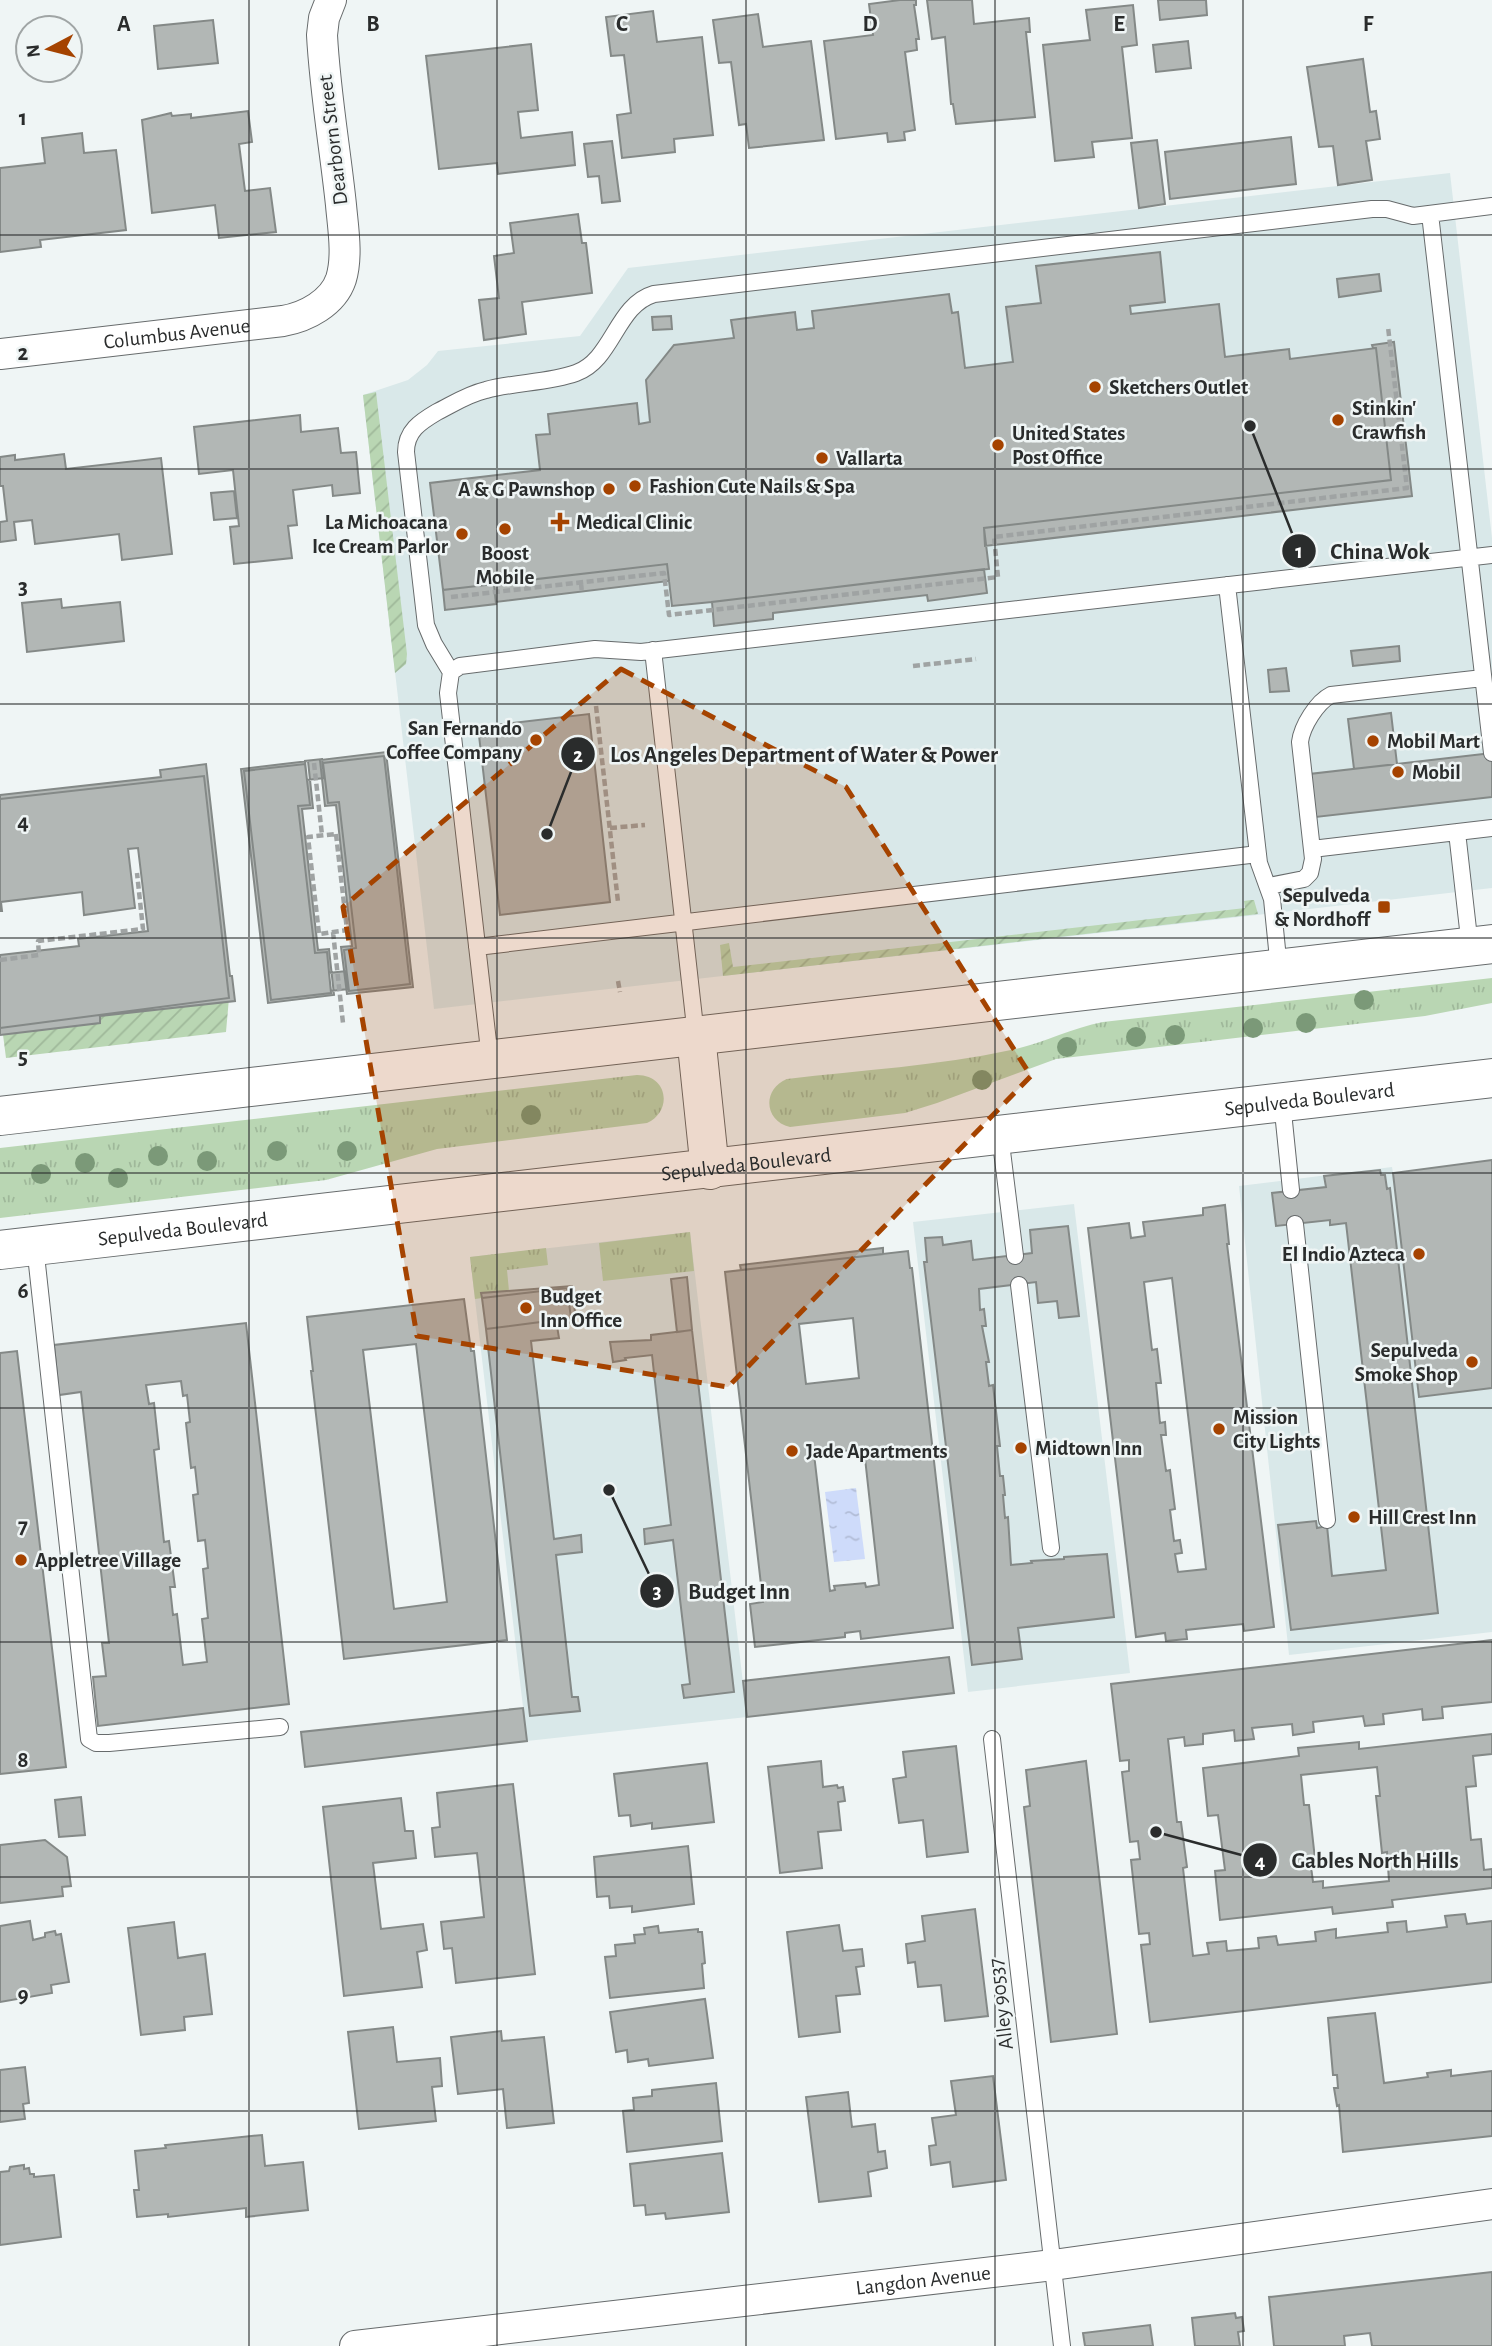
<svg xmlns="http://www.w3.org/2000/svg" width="1492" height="2346" font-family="'Alegreya Sans',sans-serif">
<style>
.built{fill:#d9e8e9}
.grass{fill:url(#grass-tufts)}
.garden{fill:url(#garden-furrows)}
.water{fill:url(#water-ripples)}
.building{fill:#b2b7b5;stroke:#848987;stroke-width:2;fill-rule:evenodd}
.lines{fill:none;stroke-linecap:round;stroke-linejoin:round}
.lane-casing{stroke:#676b6c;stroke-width:18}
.street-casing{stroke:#676b6c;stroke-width:32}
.primary-casing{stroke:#676b6c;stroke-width:40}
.path{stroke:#9fa3a3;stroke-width:4.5;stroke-dasharray:7 3.5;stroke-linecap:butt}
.lane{stroke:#fff;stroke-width:16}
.street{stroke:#fff;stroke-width:30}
.primary{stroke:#fff;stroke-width:38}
.tree{fill:#7b9978}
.marked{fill:#a54300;fill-opacity:0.2;stroke:#a54300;stroke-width:5;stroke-dasharray:14 9;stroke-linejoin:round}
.grid{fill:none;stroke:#2a2c2c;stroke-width:2;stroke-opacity:0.55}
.poi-dot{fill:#a54300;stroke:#eff5f5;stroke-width:2.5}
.labels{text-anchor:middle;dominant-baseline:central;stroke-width:5;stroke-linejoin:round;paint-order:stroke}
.street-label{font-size:21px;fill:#2a2c2c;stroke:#eff5f5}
.poi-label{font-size:21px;font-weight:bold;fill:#2a2c2c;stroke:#eff5f5;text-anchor:start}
.grid-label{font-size:23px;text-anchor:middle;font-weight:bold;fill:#2a2c2c;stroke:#eff5f5;stroke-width:5;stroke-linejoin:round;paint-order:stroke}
.leader{fill:none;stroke:#2a2c2c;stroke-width:2.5}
.callout-dot{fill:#2a2c2c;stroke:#eff5f5;stroke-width:2.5}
.mark-label{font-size:21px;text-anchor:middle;font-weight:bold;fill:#fff}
.callout-label{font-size:23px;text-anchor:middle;font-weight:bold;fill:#2a2c2c;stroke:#eff5f5;stroke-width:5;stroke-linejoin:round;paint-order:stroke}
</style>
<defs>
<pattern id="grass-tufts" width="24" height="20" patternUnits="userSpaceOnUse" patternTransform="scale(1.75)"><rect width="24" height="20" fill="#b9d6b3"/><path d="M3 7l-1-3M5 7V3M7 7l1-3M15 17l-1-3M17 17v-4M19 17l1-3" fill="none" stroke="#9fb89a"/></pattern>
<pattern id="garden-furrows" width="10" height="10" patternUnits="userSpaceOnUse" patternTransform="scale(1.75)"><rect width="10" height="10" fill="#b9d6b3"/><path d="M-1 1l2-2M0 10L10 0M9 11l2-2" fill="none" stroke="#9fb89a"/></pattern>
<pattern id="water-ripples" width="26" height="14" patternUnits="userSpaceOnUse" patternTransform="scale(1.75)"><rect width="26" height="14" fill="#cedbfa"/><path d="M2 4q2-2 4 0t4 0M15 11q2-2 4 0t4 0" fill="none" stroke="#b1bcd6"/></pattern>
</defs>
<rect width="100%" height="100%" fill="#eff5f5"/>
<path class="built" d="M1450 173 1492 538V888L434 1009 363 395 408 380 427 365 438 351 580 336 628 268Z
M1492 1160V1632L1289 1655 1239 1186 1392 1167 1393 1173Z
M1074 1204 1130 1673 968 1692 913 1222Z
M690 1232 747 1717 527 1741 470 1257Z"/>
<path class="grass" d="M1492 978V1003L1425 1016 1056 1059 937 1103 905 1113 790 1127C764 1121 762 1089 787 1079 861 1070 938 1066 1011 1050 1042 1044 1071 1028 1103 1022Z
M637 1075C668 1075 673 1111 647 1123L437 1149 326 1180 0 1218V1148Z
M690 1232 694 1271 603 1281 599 1243Z
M546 1248 548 1265 507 1270 509 1291 482 1293V1298L475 1299 470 1257Z"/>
<path class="garden" d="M376 392 407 654 406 664 395 673 363 395Z
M1251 900H1254L1258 914 723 976 720 945 729 943 733 967 1245 908 1244 901Z
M229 998 226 1032 6 1058 2 1027Z"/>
<path class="water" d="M856 1488 865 1559 834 1562 825 1492Z"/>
<path class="building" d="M900 0H916V5H914L919 39H916L917 50 905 52 915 130 904 132 905 140 888 142 887 133 836 139 824 41 873 35 869 4Z
M927 0H972L974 24 1029 18 1030 32H1026L1035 117 956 124 953 104H951L945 37 932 39Z
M1158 0H1206L1207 15 1160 20Z
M1133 5 1137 45 1122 47 1132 138 1092 142 1094 157 1055 161 1043 45 1090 40 1086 10Z
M653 11 657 42 702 37 713 135 674 139 675 152 622 158 617 115 631 113 624 55 611 56 606 17Z
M758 14 763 47 811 41 824 140 749 148 746 124 739 125 731 62 719 63 713 20Z
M213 20 218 63 158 69 154 26Z
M1188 41 1191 68 1156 72 1153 45Z
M531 44 538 110 518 112 521 138 572 132 575 165 498 174 497 163 439 169 426 56Z
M1363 59 1370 112 1376 111 1380 139 1366 141 1372 180 1338 185 1333 146 1319 147 1307 67Z
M248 111 252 142 239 144 245 191 270 188 276 232 219 238 215 205 152 213 142 120 171 113 172 116 191 114V118Z
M82 133 84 153 116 150 126 230 40 240 41 247 0 252V168L45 163 42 138Z
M1291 137 1296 184 1170 199 1165 152Z
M1157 140 1165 204 1139 208 1131 143Z
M612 141 620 201 602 203 599 176 588 177 584 144Z
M578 214 582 243H586L592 293 522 302 526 334 484 340 479 300 499 298 494 256 514 253 510 223Z
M1160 252 1165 302 1130 306 1131 314 1219 304 1225 357 1289 349 1290 359 1376 348 1391 480 984 528 989 569 712 602 672 606 667 564 443 590 430 483 540 470 536 435 550 434 548 414 637 403 639 424 650 422 646 380 674 345 734 338 731 320 795 312 797 330 814 328 812 311 949 294 952 313 958 312 965 368 1013 362 1006 307 1041 303 1036 266Z
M1379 274 1381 291 1339 297 1337 279Z
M671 316 672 329 653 330 652 317Z
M1394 342 1412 496 985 546 984 528 1391 480 1376 348H1373L1372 345Z
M300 415 301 432 338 428 341 453 356 452 360 493 333 496 332 485 293 490 297 525 288 526 292 558 234 564 230 527 239 526 233 470 199 474 194 427Z
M64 454 66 469 161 458 172 554 122 560 119 534 35 544 32 520 14 522 16 540 0 542V522L7 521 3 486H0V457L15 455V460Z
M234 491 237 518 214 520 211 493Z
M667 564 669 581 496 602 494 584Z
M984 569 987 593 928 601 927 595 773 613V619L714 626 712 602Z
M494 584 496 604 445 610 443 590Z
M61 599 62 608 120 602 124 641 27 652 22 603Z
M1399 646 1400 661 1353 666 1351 651Z
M1286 668 1289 691 1270 692 1268 670Z
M1391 713 1397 764 1354 769 1348 719Z
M589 714 610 902 500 915 478 727Z
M386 752 413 987 347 994 341 947 352 946 336 805 325 806 320 760ZM384 756 410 984 349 991 344 950 356 948 339 802 328 803 323 763Z
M1492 753V797L1307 818 1301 775Z
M384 756 410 984 349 991 344 950 356 948 339 802 328 803 323 763Z
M322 759 324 778 307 780 305 761Z
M308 761 313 808 302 809 318 950 329 949 334 995 268 1003 241 769ZM305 764 310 805 298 806 315 953 327 952 331 993 271 1000 244 771Z
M206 764 230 976H232L235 1001 100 1016V1023L0 1035V1028L229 998 204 776 0 799V795L161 777 160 770Z
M305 764 310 805 298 806 315 953 327 952 331 993 271 1000 244 771Z
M204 776 229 998 0 1028V955L79 946 78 939 148 931 138 848 128 849 135 908 84 915 82 892 1 902 2 911H0V799Z
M346 971 348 989 331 991 329 973Z
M1492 1160V1388L1419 1397 1393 1173Z
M1380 1170 1381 1175H1385L1387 1189 1390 1188 1438 1613 1291 1630 1278 1525 1316 1521 1317 1528 1327 1526 1332 1576 1386 1570 1346 1223 1330 1225V1220L1276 1226 1272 1193 1326 1187 1324 1176Z
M1225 1205 1229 1244H1227L1274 1627 1244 1631 1243 1624 1186 1630 1187 1639 1166 1641 1165 1633 1136 1637 1088 1228 1129 1223 1131 1238 1145 1236 1143 1222 1203 1215V1208ZM1172 1278 1206 1569 1178 1572 1175 1554 1182 1553 1180 1540 1174 1541 1170 1510 1175 1509 1170 1470 1166 1471 1161 1435H1166L1165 1422 1160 1423 1156 1383H1161L1157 1349 1152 1350 1144 1282Z
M1068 1226 1079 1316 1059 1318 1057 1301 1038 1303 1036 1282 979 1289 980 1310 984 1309 986 1326H982L989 1362H986L989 1386 993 1385 1000 1446H997L1000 1476H1003L1005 1495H1003L1005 1518 1008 1517 1011 1565 1032 1563 1031 1561 1064 1559V1557L1107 1554 1114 1617 1018 1628 1022 1659 972 1665 924 1262H927L925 1238 942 1237 943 1245 971 1241 973 1260 1032 1253 1030 1230Z
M883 1248V1254L741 1270 740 1265Z
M908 1251 910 1268H912L953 1628 861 1639 860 1631 845 1633V1637L755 1647 750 1604 763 1602 725 1272ZM853 1318 859 1378 806 1384 799 1324ZM864 1449 879 1585 866 1587 865 1583 834 1586 835 1590 830 1591 814 1454Z
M687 1277 692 1330 677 1332 671 1279Z
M572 1286 576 1322 557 1324 556 1320 571 1318 567 1288 482 1298 481 1293Z
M567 1288 571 1318 486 1329 482 1298Z
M464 1299 471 1351H474L507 1640 344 1659 311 1371H313L307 1317ZM416 1344 447 1602 394 1609 363 1350Z
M556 1320 559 1338 531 1341 554 1539 581 1535 582 1552 556 1555 572 1697H578L580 1711 530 1716 486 1329Z
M246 1323 289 1704 98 1726 93 1677 106 1676 102 1643H109L81 1392 59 1395 54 1345ZM181 1381 183 1396 187 1395 190 1422 186 1423 191 1468 195 1467 198 1494 193 1495 198 1541 205 1540 208 1568 203 1569 208 1618 202 1619 207 1662 183 1665 177 1614 173 1615 170 1587H175L169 1541 164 1542 154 1450 159 1449 154 1403 149 1404 146 1385Z
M692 1330 734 1692 684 1698 682 1685 690 1684 673 1540 645 1544 644 1529 671 1525 652 1355 625 1358 626 1360 613 1362 610 1342 651 1340V1335Z
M17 1351 66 1767 0 1774V1353Z
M1492 1640V1702L1442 1707 1443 1718 1423 1720 1422 1709 1383 1714 1384 1724 1365 1726 1363 1716 1313 1722 1314 1732 1293 1735 1292 1724 1252 1728 1254 1739 1235 1741 1234 1730 1203 1734V1744L1185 1746 1184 1737 1168 1739 1177 1822H1181L1187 1867 1183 1868 1193 1956 1209 1954 1207 1943 1226 1941 1227 1951 1259 1948 1258 1938 1276 1936 1278 1945 1316 1941 1315 1932 1336 1929V1938L1388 1932 1387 1923 1406 1921 1407 1932 1447 1927 1445 1916 1465 1914 1467 1924 1492 1921V1982L1150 2022 1141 1945 1150 1944 1149 1933 1139 1934 1131 1860 1140 1859 1138 1841 1130 1842 1122 1772 1129 1771V1760L1120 1761 1111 1684Z
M949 1657 954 1693 747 1717 743 1681Z
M523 1708 527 1741 305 1767 301 1732Z
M1492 1734V1754L1473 1756 1476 1786 1466 1787 1471 1840 1481 1839 1484 1870 1492 1869V1888L1392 1900 1393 1907 1333 1914 1332 1907 1220 1920 1215 1871 1225 1870 1218 1815 1208 1816 1203 1768 1299 1756 1298 1748 1359 1742V1749ZM1377 1767 1380 1796H1376L1382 1853 1387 1852 1389 1881 1323 1888V1881L1313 1882 1310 1859H1315L1309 1805H1304L1301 1775Z
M956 1746 968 1852 927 1857 923 1820 899 1823 893 1779 906 1777 903 1752Z
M821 1761 823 1787 837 1785 838 1788 843 1787 845 1801 838 1802 841 1830 818 1832 822 1868 780 1873 768 1767Z
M1086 1761 1117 2034 1051 2042 1024 1807 1030 1806 1026 1770Z
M707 1763 714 1822 652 1829V1823L631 1826 630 1815 619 1816 614 1774Z
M513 1784 535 1974 456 1983 452 1948 444 1949 441 1922 484 1917 477 1853 435 1857 432 1828 440 1827 437 1793Z
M81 1797 85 1835 59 1837 55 1800Z
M401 1798 405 1831H413L416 1858 373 1863 381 1929 423 1924 427 1950 417 1952 422 1987 344 1996 323 1807Z
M45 1840 67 1857 71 1886 62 1887 63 1896 0 1903V1845Z
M688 1846 694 1904 632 1912V1906L610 1908 609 1896 597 1897 594 1857Z
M975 1909 988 2016 945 2021 941 1985 918 1987 915 1962 908 1963 906 1944 925 1941 922 1916Z
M30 1921 33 1940 45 1937V1933L55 1931 56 1935 61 1934 69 1982 51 1985 52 1993 0 2002V1926Z
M174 1922 178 1958 205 1954 212 2014 184 2017 185 2030 141 2035 128 1928Z
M839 1925 843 1951 862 1949 864 1966 856 1967 860 1994 836 1996 840 2032 799 2037 787 1932Z
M658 1926 659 1933 698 1929V1932H702L705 1963 702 1964 704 1988 610 1998 605 1957 616 1956 615 1945 635 1943 634 1935 645 1934 644 1928Z
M705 1999 713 2058 649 2066 648 2059 628 2062 627 2050 616 2052 610 2012Z
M1375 2013 1384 2083 1428 2077 1427 2073 1451 2070V2076L1492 2071V2136L1343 2152 1339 2105 1337 2106 1334 2088H1338L1337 2075H1333L1328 2018Z
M393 2027 397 2062 440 2058 442 2086 432 2087 436 2121 359 2129 348 2032Z
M501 2031 502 2041 544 2037 554 2123 507 2128 503 2089 458 2094 451 2037Z
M25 2067 29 2103 23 2104 25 2119 0 2122V2070Z
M993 2076 1006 2180 953 2187 950 2162 931 2165 929 2146 936 2145 932 2118 956 2115 951 2081Z
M716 2083 722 2141 627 2152 623 2111 634 2110 633 2098 652 2096V2090Z
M848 2092 852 2127 875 2124 878 2152 885 2151 887 2168 868 2172 871 2196 819 2202 806 2097Z
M262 2135 265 2166 303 2162 308 2210 246 2217V2208L168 2217V2214L137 2217 134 2190H139L135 2151 166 2148 165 2145Z
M722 2153 729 2212 666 2219 665 2213 646 2215 645 2205 634 2206 630 2164Z
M24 2165V2169L29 2168 30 2174H34V2177L54 2175 61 2237 0 2245V2172L9 2171 10 2167Z
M1492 2272V2346H1372L1370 2333 1344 2336 1345 2346H1274L1269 2297Z
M1235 2313 1236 2318 1242 2317 1244 2331 1238 2332 1240 2346H1195L1192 2318Z
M1150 2325 1153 2346H1085L1083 2333Z"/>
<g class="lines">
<defs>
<path id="lane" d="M1430 214 1492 753
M1227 585 1259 863 1272 899 1279 969
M653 650 696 1036
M451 672 434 644 426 625 406 452C406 431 420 422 437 412 453 404 468 394 486 390 515 382 548 383 576 373 613 360 616 305 654 294L1372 209H1387L1413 216 1492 206
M1457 832 1470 947
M1312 849 1492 828
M1269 886 1304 879 1310 873 1313 859 1300 742C1302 726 1317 702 1331 695L1483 678
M477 947 1258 854
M490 1059 448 693 451 672 460 666 595 649 641 652 1492 555
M1282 1102 1291 1190
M1000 1135 1015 1256
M1295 1224 1327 1520
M35 1246 89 1739 96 1743H109L280 1727
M1019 1285 1051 1548
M992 1739 1062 2346"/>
<g id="street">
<path id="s1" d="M0 354 283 321C306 317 333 303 341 279 348 256 343 228 341 205 335 148 325 92 322 35L324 18 331 0"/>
<path id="s2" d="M355 2346 1053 2265 1492 2204"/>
</g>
<g id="primary">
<path d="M696 1036 710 1170"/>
<path d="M0 1116 1492 944"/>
<path id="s3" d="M0 1250 1492 1078"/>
</g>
</defs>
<use href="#lane" class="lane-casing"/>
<use href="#street" class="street-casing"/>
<use href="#primary" class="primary-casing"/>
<path class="path" d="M581 583 582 593
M451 597 664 573 669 615 998 577 994 537 1407 488 1388 327
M913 666 976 659
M596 706 618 902
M314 763 322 835
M610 828 645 825
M336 834 347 930 319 934 308 837Z
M333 932 343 1023
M0 960 39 955 38 941 143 929 137 873
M618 981 620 992"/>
<use href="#lane" class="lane"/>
<use href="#street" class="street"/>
<use href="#primary" class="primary"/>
</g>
<g class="tree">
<circle cx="1364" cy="1000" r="10"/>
<circle cx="1306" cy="1023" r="10"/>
<circle cx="1253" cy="1028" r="10"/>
<circle cx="1175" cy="1035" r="10"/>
<circle cx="1136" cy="1037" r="10"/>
<circle cx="1067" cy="1047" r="10"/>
<circle cx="982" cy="1080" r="10"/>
<circle cx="531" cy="1115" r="10"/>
<circle cx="277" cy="1151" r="10"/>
<circle cx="347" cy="1151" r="10"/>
<circle cx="158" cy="1156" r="10"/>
<circle cx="207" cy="1161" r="10"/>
<circle cx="85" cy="1163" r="10"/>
<circle cx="41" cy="1174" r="10"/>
<circle cx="118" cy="1178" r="10"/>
</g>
<path class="marked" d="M621 669 846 787 1031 1076 728 1387 417 1336 343 907Z"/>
<path class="grid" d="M249 0V2346M497 0V2346M746 0V2346M995 0V2346M1243 0V2346M0 235H1492M0 469H1492M0 704H1492M0 938H1492M0 1173H1492M0 1408H1492M0 1642H1492M0 1877H1492M0 2111H1492"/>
<g class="poi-dot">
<circle cx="1095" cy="387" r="7"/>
<circle cx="1338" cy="420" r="7"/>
<circle cx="998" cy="445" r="7"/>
<circle cx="822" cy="458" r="7"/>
<circle cx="635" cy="486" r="7"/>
<circle cx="609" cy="489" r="7"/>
<path d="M556.5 511.5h7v7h7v7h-7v7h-7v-7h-7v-7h7z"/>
<circle cx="505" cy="529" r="7"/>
<circle cx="462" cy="534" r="7"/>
<circle cx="536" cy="740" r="7"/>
<circle cx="1373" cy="741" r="7"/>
<circle cx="1398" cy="772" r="7"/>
<rect x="1377" y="900" width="14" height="14" rx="3.5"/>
<circle cx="1419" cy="1254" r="7"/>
<circle cx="526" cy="1308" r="7"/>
<circle cx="1472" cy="1362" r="7"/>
<circle cx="1219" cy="1429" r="7"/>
<circle cx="1021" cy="1448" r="7"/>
<circle cx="792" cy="1451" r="7"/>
<circle cx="1354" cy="1517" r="7"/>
<circle cx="21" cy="1560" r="7"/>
</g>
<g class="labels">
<g class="street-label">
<text transform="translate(333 140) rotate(-97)">Dearborn Street</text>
<text stroke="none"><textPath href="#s1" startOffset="178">Columbus Avenue</textPath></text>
<text stroke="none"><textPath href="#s3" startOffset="1318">Sepulveda Boulevard</textPath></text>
<text stroke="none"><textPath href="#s3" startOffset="751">Sepulveda Boulevard</textPath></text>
<text stroke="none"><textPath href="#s3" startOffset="184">Sepulveda Boulevard</textPath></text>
<text transform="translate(1001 2004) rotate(-97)">Alley 90537</text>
<text stroke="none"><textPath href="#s2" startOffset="572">Langdon Avenue</textPath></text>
</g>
<g class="poi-label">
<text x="1109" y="387">Sketchers Outlet</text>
<text x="1352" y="408">Stinkin'<tspan x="1352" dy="24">Crawfish</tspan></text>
<text x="1012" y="433">United States<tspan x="1012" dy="24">Post Office</tspan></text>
<text x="836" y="458">Vallarta</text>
<text x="649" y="486">Fashion Cute Nails &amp; Spa</text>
<text x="595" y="489" text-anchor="end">A &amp; G Pawnshop</text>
<text x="448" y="522" text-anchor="end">La Michoacana<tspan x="448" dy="24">Ice Cream Parlor</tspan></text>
<text x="576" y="522">Medical Clinic</text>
<text x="505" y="553" text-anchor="middle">Boost<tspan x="505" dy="24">Mobile</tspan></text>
<text x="522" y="728" text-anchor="end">San Fernando<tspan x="522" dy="24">Coffee Company</tspan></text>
<text x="1387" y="741">Mobil Mart</text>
<text x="1412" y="772">Mobil</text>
<text x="1370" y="895" text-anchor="end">Sepulveda<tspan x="1370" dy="24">&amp; Nordhoff</tspan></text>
<text x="1405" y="1254" text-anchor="end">El Indio Azteca</text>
<text x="540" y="1296">Budget<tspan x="540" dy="24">Inn Office</tspan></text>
<text x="1458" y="1350" text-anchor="end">Sepulveda<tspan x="1458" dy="24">Smoke Shop</tspan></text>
<text x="1233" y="1417">Mission<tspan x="1233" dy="24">City Lights</tspan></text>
<text x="1035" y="1448">Midtown Inn</text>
<text x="806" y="1451">Jade Apartments</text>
<text x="1368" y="1517">Hill Crest Inn</text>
<text x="35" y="1560">Appletree Village</text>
</g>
</g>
<g class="grid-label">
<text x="124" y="31">A</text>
<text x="373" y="31">B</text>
<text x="622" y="31">C</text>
<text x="870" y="31">D</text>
<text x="1119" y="31">E</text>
<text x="1368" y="31">F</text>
<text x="23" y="125">1</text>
<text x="23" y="360">2</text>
<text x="23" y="594">3</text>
<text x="23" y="829">4</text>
<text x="23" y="1064">5</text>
<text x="23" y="1298">6</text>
<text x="23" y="1533">7</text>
<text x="23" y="1767">8</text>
<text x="23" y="2002">9</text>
</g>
<path class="leader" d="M1250 426L1299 551M547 834L578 754M609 1490L657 1591M1156 1832L1260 1860"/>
<g class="callout-dot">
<circle cx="1250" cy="426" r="7"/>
<circle cx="547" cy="834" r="7"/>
<circle cx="609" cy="1490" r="7"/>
<circle cx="1156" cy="1832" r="7"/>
<circle cx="1299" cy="551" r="18"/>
<circle cx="578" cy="754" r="18"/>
<circle cx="657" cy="1591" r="18"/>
<circle cx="1260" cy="1860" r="18"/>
</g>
<g class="mark-label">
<text x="1299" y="558">1</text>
<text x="578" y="762">2</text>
<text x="657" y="1598">3</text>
<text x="1260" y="1868">4</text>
</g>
<g class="callout-label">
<text x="1380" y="559">China Wok</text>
<text x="804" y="762">Los Angeles Department of Water &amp; Power</text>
<text x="739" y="1599">Budget Inn</text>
<text x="1375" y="1868">Gables North Hills</text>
</g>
<g transform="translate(49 49) rotate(263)"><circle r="33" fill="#eff5f5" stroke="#a0a5a5" stroke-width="2"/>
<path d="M0-5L12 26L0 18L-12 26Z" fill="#a54300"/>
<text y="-10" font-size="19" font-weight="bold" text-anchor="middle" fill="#2a2c2c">N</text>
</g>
</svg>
